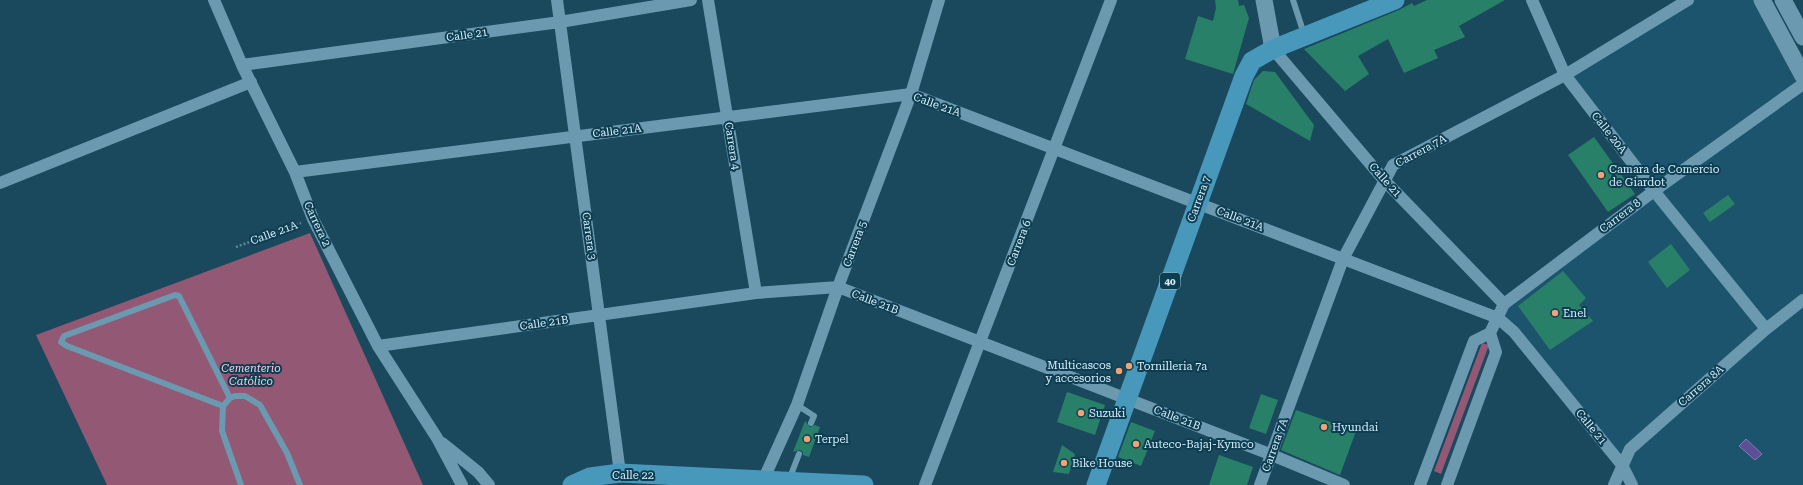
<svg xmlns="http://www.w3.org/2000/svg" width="1803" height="485" font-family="'Roboto Serif',serif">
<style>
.built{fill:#1c546d}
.green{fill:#935873}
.water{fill:#5d4e95;stroke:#817eb4}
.building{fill:#298068}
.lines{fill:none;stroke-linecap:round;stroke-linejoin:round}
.path{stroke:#608698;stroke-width:2.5;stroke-dasharray:2 2;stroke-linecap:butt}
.lane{stroke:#6b99b0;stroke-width:6}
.street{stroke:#6b99b0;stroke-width:12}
.secondary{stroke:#6b99b0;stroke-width:17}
.primary{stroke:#4898bc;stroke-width:19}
.poi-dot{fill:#efa376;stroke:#0d3d51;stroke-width:1.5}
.labels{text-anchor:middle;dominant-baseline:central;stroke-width:4;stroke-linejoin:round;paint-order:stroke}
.shield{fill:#0d3d51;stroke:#9ab9c8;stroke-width:1}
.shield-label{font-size:10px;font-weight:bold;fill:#d6eefb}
.street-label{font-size:11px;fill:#d6eefb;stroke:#0d3d51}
.poi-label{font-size:11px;fill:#d6eefb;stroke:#0d3d51;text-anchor:start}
.park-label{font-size:11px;font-style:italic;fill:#f9cbde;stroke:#0d3d51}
</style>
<rect width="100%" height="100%" fill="#1a485d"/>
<path class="built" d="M1688 0H1762L1803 76V485H1632L1498 318 1504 304 1654 191 1565 75Z"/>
<path class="green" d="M310 233 423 485H107L36 335Z
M1482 343 1489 345 1441 474 1434 471Z"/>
<path class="water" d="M1746 439 1762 454 1755 460 1739 446Z"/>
<path class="building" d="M1215 0H1238L1239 6 1244 5 1249 18 1233 74 1185 59 1198 16 1213 21 1216 8Z
M1427 0H1505L1459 26 1465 37 1434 50 1438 58 1404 73 1388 39 1358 56 1369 74 1345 91 1304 49 1399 10 1412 3 1414 6Z
M1263 71 1275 72 1314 125 1310 141 1246 104 1254 80Z
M1594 137 1635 194 1608 212 1568 155Z
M1728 195 1735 204 1710 222 1703 213Z
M1671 244 1690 270 1667 288 1648 262Z
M1563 271 1586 298 1579 305 1593 321 1550 350 1518 306Z
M1067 392 1105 405 1095 435 1057 422Z
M1261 394 1278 400 1266 434 1249 428Z
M1296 410 1356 431 1340 475 1281 450Z
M805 421 810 427 815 425 820 427 809 457 803 455V452L800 450 793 452Z
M1131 422 1155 431 1141 466 1118 457Z
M1062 445 1075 454 1069 474 1053 472Z
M1219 455 1253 467 1247 485H1209Z"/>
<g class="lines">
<path class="path" d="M236 247 301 223"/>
<path class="lane" d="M1293 0 1304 34
M797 405 814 416 811 423
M223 406 67 346 61 342 64 336 175 295 179 296 230 398
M789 480 799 454
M241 485 222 431 223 406 230 398 235 396H245L260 405 287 453 300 485"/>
<path class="street" d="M214 0 242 65 295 172 313 219 378 346 437 438 462 485
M557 0 620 473
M708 0 756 293
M1532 0 1565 75 1654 191 1766 329
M1273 49 1384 180 1504 304
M242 65 560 22 691 0
M295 172 911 94 1498 318 1514 332 1622 465 1632 485
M0 183 251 82
M1490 333 1504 304 1654 191 1803 84
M378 346 756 293 838 287 1272 455 1344 485
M442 443 478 472 489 485
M761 485 797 405 838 287 911 94 939 0
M925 485 1111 0
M1260 485 1343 259 1393 165 1565 75 1688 0
M1420 485 1474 341 1490 333 1496 352 1447 485
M1614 485 1630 449 1766 329 1803 300"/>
<path class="secondary" d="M1264 0 1273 49
M1762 0 1803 76
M1783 0 1803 37"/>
<path class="primary" d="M572 485 590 477 620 473 864 485
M1096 485 1244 76 1252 61 1273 49 1395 0"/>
</g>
<g class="poi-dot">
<circle cx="1601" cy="175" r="4"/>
<circle cx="1555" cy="313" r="4"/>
<circle cx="1129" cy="366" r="4"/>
<circle cx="1119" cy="371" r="4"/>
<circle cx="1081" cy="413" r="4"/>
<circle cx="1324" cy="427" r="4"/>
<circle cx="807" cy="439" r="4"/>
<circle cx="1136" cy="444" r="4"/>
<circle cx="1064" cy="463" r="4"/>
</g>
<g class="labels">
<rect class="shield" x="1160" y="273" width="20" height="16" rx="3"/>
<g class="shield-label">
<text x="1170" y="281">40</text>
</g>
<g class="street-label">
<text transform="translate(467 35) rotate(-8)">Calle 21</text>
<text transform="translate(937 105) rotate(20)">Calle 21A</text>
<text transform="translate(617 131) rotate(-7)">Calle 21A</text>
<text transform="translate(1609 133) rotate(52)">Calle 20A</text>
<text transform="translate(732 146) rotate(81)">Carrera 4</text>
<text transform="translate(1421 151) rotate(-28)">Carrera 7A</text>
<text transform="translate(1385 180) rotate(48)">Calle 21</text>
<text transform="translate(1199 199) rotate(-70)">Carrera 7</text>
<text transform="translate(1620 216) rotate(-37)">Carrera 8</text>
<text transform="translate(1240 219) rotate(21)">Calle 21A</text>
<text transform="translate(317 224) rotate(65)">Carrera 2</text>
<text transform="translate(274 233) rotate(-20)">Calle 21A</text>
<text transform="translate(589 236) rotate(82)">Carrera 3</text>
<text transform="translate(1019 243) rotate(-69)">Carrera 6</text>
<text transform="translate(855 244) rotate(-69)">Carrera 5</text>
<text transform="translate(875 302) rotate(21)">Calle 21B</text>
<text transform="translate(544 323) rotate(-8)">Calle 21B</text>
<text transform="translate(1701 386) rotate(-41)">Carrera 8A</text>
<text transform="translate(1177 418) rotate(21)">Calle 21B</text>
<text transform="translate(1591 427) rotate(51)">Calle 21</text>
<text transform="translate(1275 445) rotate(-70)">Carrera 7A</text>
<text x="633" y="475">Calle 22</text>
</g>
<g class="poi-label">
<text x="1609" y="169">Camara de Comercio<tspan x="1609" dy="13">de Giardot</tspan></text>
<text x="1563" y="313">Enel</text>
<text x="1111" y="365" text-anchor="end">Multicascos<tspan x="1111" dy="13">y accesorios</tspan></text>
<text x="1137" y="366">Tornilleria 7a</text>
<text x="1089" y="413">Suzuki</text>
<text x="1332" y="427">Hyundai</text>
<text x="815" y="439">Terpel</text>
<text x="1144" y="444">Auteco-Bajaj-Kymco</text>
<text x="1072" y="463">Bike House</text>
</g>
<g class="park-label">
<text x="251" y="368">Cementerio<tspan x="251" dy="13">Católico</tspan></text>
</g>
</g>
</svg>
